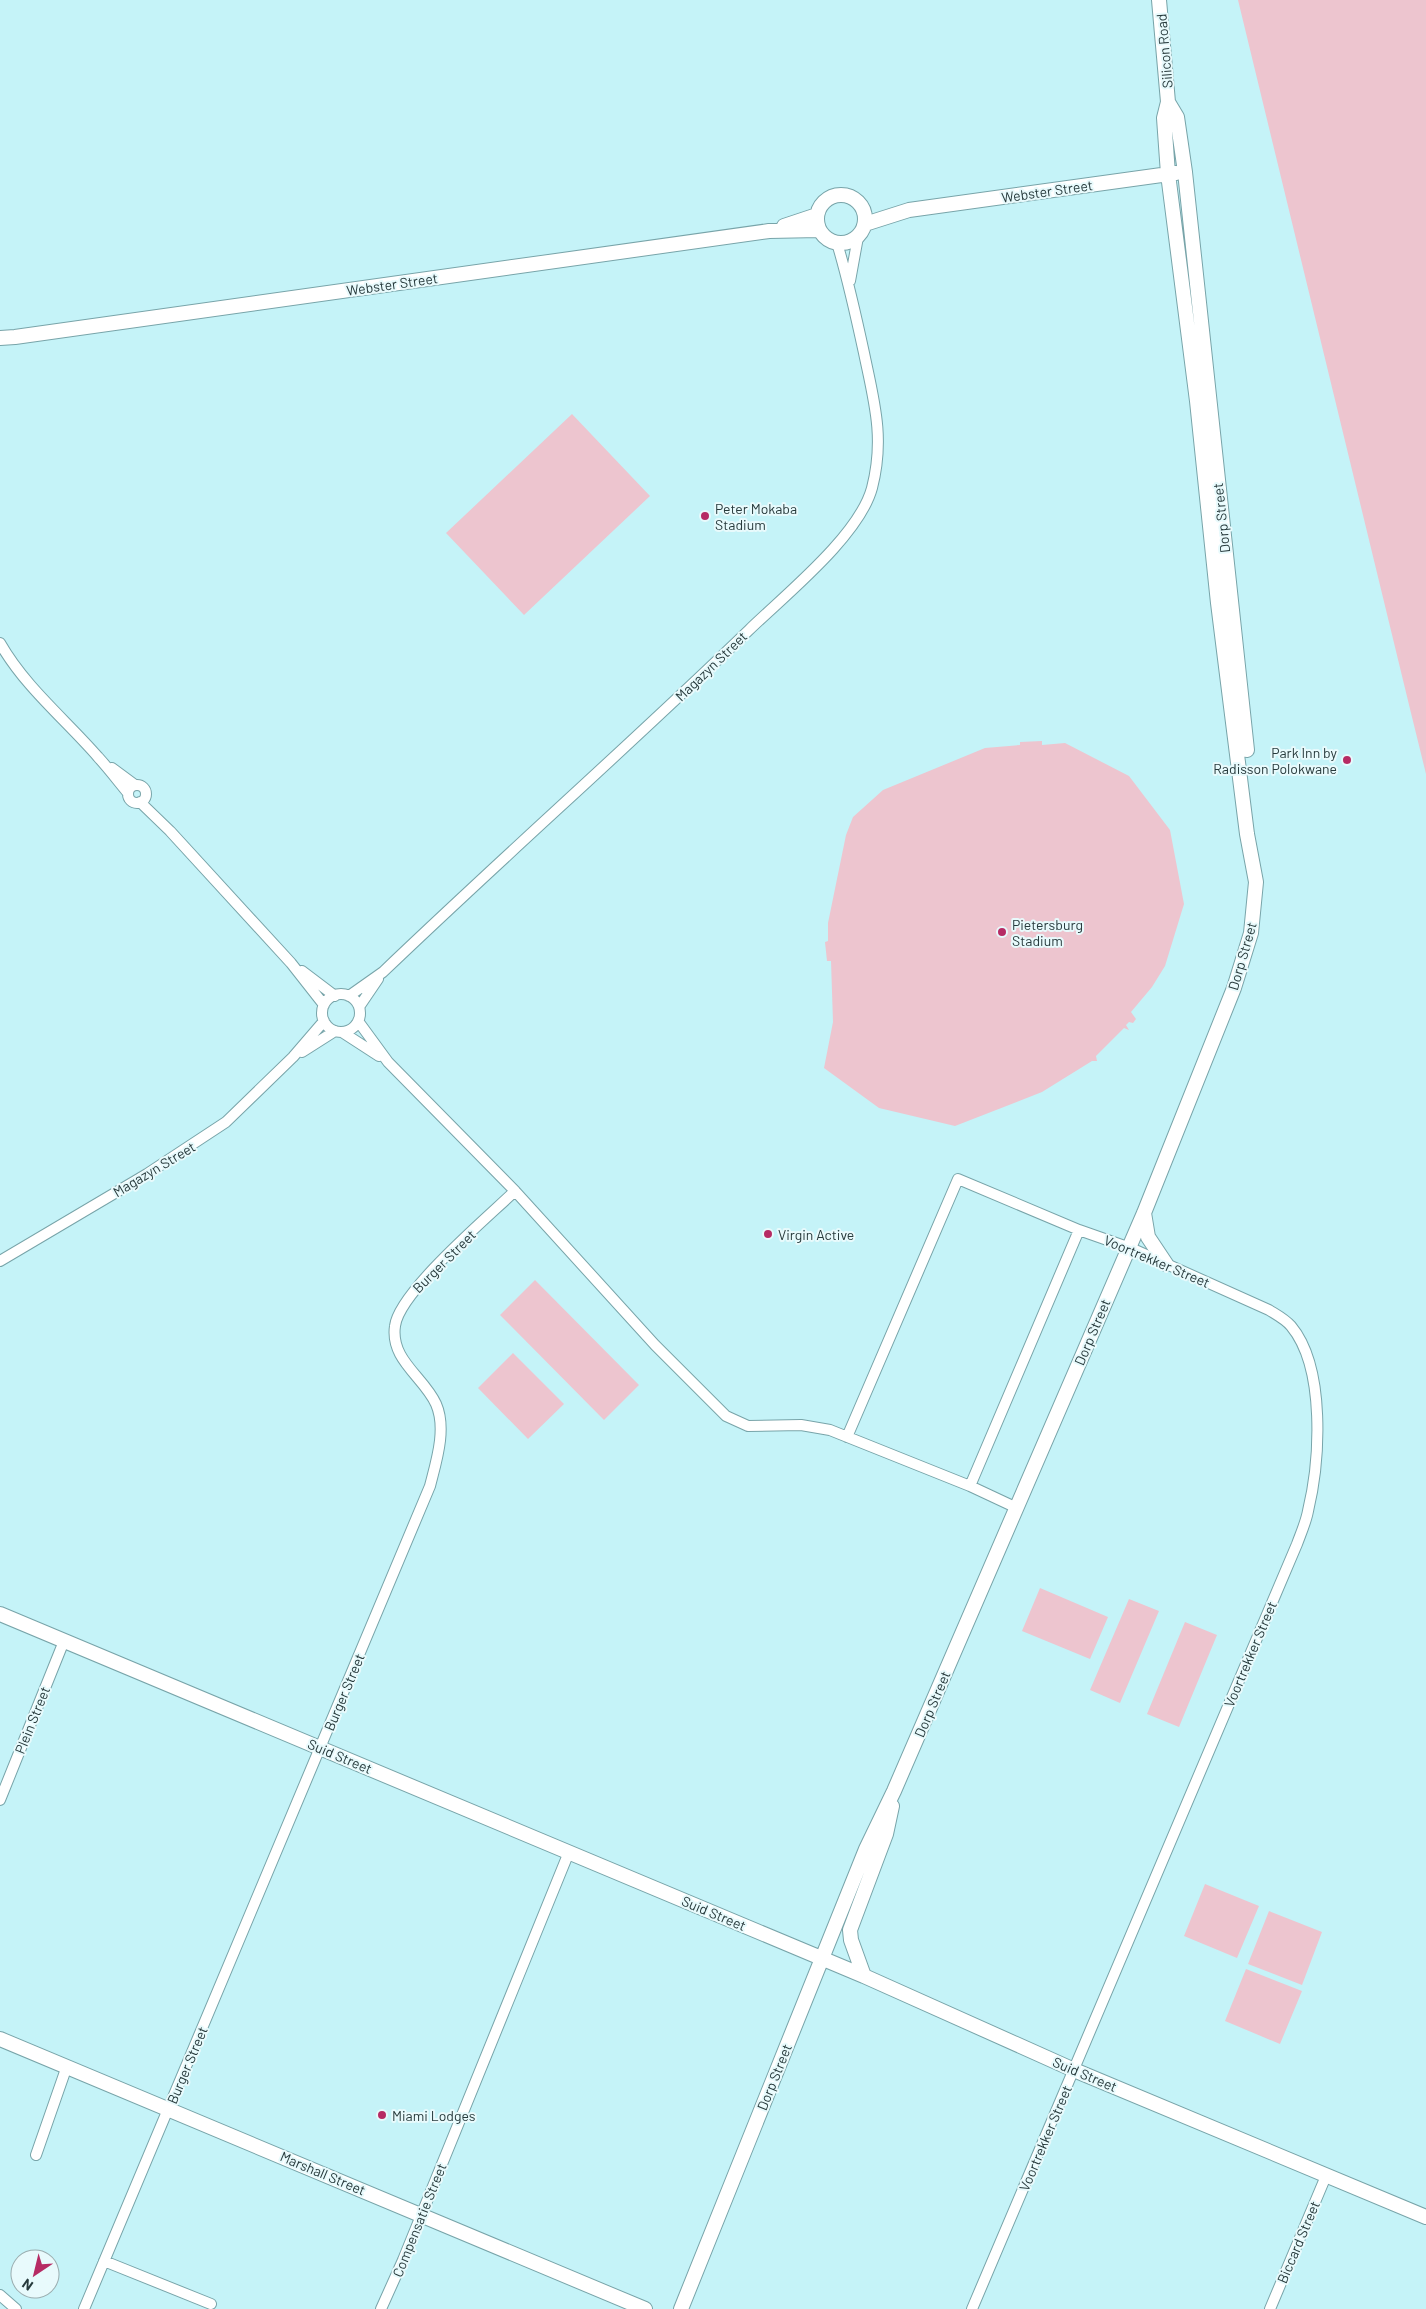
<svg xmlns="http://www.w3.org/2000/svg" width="1426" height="2309" font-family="Barlow,sans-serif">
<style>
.green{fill:#edc5cf}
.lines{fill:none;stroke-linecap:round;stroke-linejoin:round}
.street-casing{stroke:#78a4a9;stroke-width:12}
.secondary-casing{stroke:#78a4a9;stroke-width:16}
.street{stroke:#fff;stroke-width:10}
.secondary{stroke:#fff;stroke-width:14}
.poi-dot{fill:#b62b64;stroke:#e8fafc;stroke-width:2}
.labels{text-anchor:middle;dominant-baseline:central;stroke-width:4;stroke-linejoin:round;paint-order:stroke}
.street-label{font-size:14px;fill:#273a3c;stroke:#e8fafc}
.poi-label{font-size:14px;fill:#273a3c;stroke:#e8fafc;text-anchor:start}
</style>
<rect width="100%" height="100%" fill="#c5f3f8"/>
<path class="green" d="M1238 0H1426V774L1411 713Z
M572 414 650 496 524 615 446 533Z
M1042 741V745L1065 743 1129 776 1170 830 1184 904 1165 966 1152 987 1131 1012 1136 1019 1133 1023 1129 1022 1126 1025 1129 1030 1124 1028 1096 1056 1097 1061H1092L1042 1092 955 1126 879 1108 824 1068 833 1022 831 961H827L825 942 828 941V923L846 835 853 817 883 790 985 748 1020 745V742Z
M535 1280 639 1385 604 1420 500 1315Z
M513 1353 564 1404 528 1439 478 1388Z
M1040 1588 1108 1617 1090 1659 1022 1631Z
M1129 1599 1159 1611 1120 1703 1090 1690Z
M1185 1622 1217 1635 1179 1727 1147 1714Z
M1205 1884 1259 1906 1237 1958 1184 1936Z
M1269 1911 1322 1932 1302 1985 1248 1964Z
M1246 1969 1302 1991 1280 2044 1225 2021Z"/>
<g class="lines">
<defs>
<path id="street" d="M850 281 858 237
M0 643C25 687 66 720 98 757 109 769 118 781 128 793
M112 768 135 785
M128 794a9 9 0 1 1 18 0a9 9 0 1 1-18 0Z
M140 802 170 831 291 963 324 1005
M302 971 335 996
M322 1013a19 19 0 1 1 38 0a19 19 0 1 1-38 0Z
M349 996 383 972C504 856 629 746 749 630 785 595 859 536 872 488 885 438 874 401 864 353 856 316 848 279 837 243
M359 1007 378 979
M358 1021 388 1062 515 1191 655 1345 726 1416 748 1426 801 1425 830 1430 970 1486 1017 1508
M342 1032 379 1056
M302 1052 335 1031
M0 1261 147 1174 226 1122 293 1057 324 1021
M847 1437 958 1179 1079 1230 1133 1249 1269 1310C1277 1315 1285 1319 1291 1326 1326 1368 1320 1461 1308 1511 1306 1522 1301 1533 1297 1544L972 2309
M970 1486 1079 1230
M0 1800 64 1641
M36 2155 67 2066
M104 2261 211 2304
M0 2295 16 2309
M84 2309 430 1486C436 1462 447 1429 436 1404 424 1377 390 1360 395 1326 399 1292 488 1217 515 1191
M381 2309 403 2260 569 1852
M1270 2309 1326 2176"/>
<path id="secondary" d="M1168 102 1177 117 1185 172 1247 750
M817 219a24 24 0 1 1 48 0a24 24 0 1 1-48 0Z
M865 224 909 210 1176 173
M784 226 817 215
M0 338 15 337 769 231 819 230
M1144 1213 1148 1237 1166 1264
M0 1614 864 1976 1074 2070 1426 2217
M864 1976 851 1940 850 1930 886 1834 892 1806
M0 2039 645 2309
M681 2309 866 1849 894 1791 1144 1213 1234 988 1251 933 1256 882 1247 834 1218 603 1197 401 1168 174 1164 118 1168 102 1159 0"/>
</defs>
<use href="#street" class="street-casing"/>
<use href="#secondary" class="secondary-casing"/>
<use href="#street" class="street"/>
<use href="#secondary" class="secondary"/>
</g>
<g class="poi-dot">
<circle cx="705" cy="516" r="5"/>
<circle cx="1347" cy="760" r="5"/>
<circle cx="1002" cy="932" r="5"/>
<circle cx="768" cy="1234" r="5"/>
<circle cx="382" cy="2115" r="5"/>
</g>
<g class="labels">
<g class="street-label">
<text transform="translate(1164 51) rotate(-95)">Silicon Road</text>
<text transform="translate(1047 191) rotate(-8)">Webster Street</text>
<text transform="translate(392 284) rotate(-8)">Webster Street</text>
<text transform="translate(1221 518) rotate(-96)">Dorp Street</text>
<text transform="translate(711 666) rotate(-44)">Magazyn Street</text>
<text transform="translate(1242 956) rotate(-74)">Dorp Street</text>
<text transform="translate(154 1169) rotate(-31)">Magazyn Street</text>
<text transform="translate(444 1261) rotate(-45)">Burger Street</text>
<text transform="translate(1157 1261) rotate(23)">Voortrekker Street</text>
<text transform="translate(1092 1332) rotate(-67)">Dorp Street</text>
<text transform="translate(1250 1654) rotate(-67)">Voortrekker Street</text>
<text transform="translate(344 1692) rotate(-67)">Burger Street</text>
<text transform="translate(932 1704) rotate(-67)">Dorp Street</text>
<text transform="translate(32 1720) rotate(-68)">Plein Street</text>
<text transform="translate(340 1756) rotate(23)">Suid Street</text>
<text transform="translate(714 1913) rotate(23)">Suid Street</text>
<text transform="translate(187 2065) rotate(-67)">Burger Street</text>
<text transform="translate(1085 2074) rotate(23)">Suid Street</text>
<text transform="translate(774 2077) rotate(-68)">Dorp Street</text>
<text transform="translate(1045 2138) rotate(-67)">Voortrekker Street</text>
<text transform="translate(323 2173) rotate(23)">Marshall Street</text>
<text transform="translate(419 2220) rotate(-68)">Compensatie Street</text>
<text transform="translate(1298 2242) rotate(-67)">Biccard Street</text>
</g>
<g class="poi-label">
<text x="715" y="508">Peter Mokaba<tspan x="715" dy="16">Stadium</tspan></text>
<text x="1337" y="752" text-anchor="end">Park Inn by<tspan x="1337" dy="16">Radisson Polokwane</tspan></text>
<text x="1012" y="924">Pietersburg<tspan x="1012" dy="16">Stadium</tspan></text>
<text x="778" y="1234">Virgin Active</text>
<text x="392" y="2115">Miami Lodges</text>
</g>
</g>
<g transform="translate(35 2274) rotate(215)"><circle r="24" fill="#e8fafc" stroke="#9badaf"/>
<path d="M0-4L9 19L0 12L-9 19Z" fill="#b62b64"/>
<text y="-8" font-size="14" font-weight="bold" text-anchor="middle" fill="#273a3c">N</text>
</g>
</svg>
